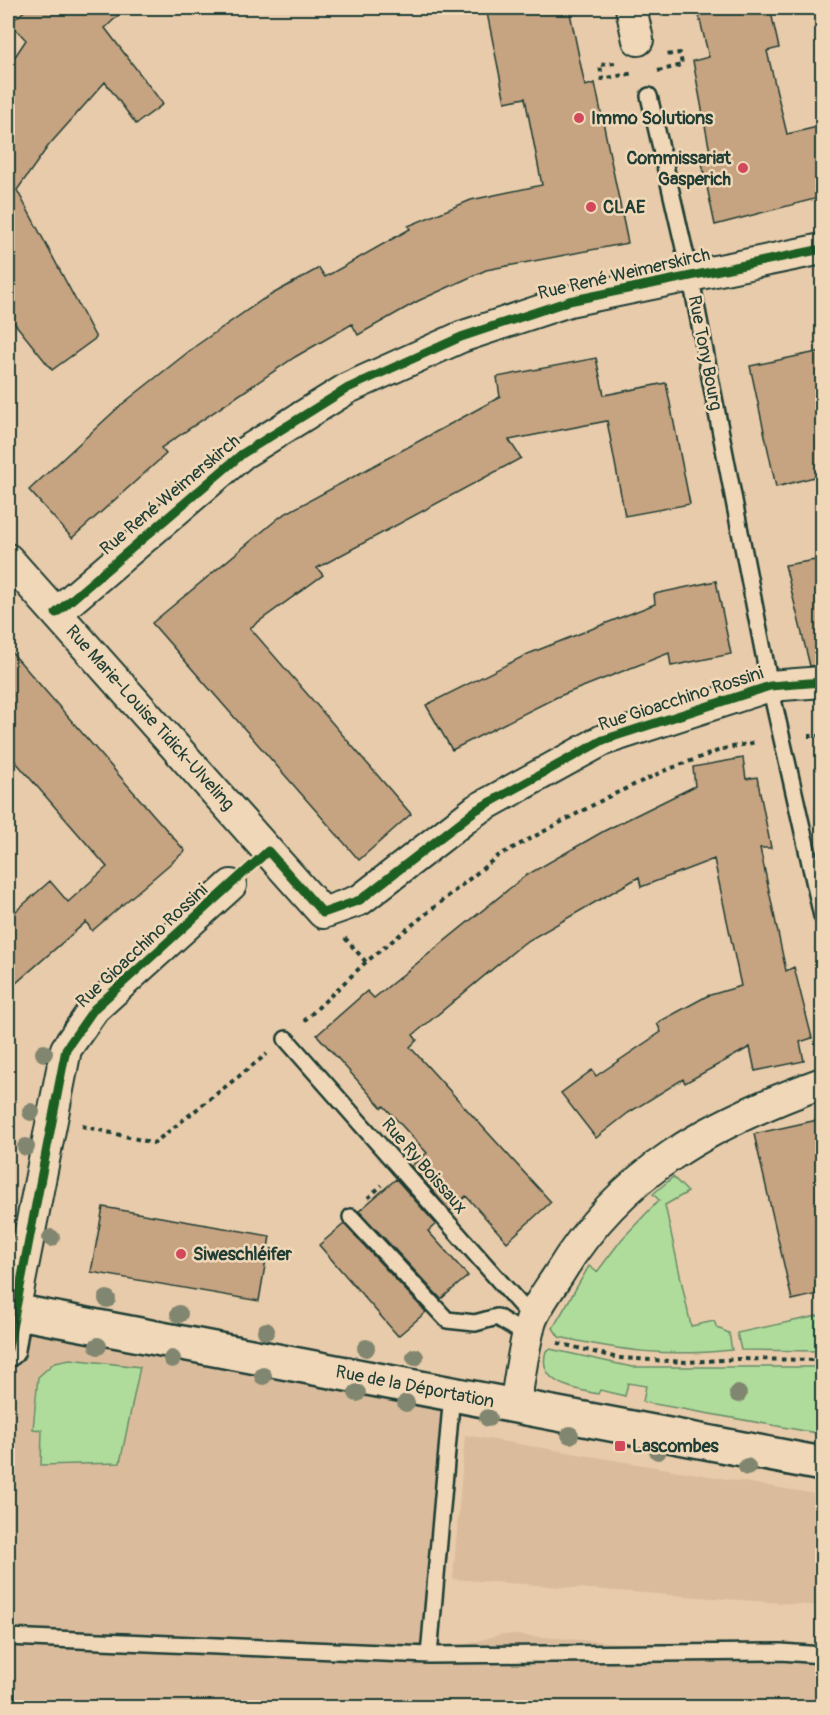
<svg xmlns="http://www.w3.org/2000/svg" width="830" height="1715" font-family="Pangolin,sans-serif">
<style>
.built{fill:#dabc9c}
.green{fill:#afdc9b;stroke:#678c68;stroke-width:1.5}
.building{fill:#c6a381;stroke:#1f3d34;stroke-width:1.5}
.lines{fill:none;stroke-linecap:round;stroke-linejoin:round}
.service-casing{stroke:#1f3d34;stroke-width:20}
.minor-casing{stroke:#1f3d34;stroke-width:34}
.tertiary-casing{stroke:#1f3d34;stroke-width:38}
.path{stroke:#1f3d34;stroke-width:4;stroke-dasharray:4.5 4.5;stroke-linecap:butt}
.service{stroke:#efd7b7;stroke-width:15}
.minor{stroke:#efd7b7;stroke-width:30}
.tertiary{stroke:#efd7b7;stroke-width:33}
.cycleway-casing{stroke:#efd7b7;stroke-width:13}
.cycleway{stroke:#1b5e20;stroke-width:9}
.tree{fill:#81866f}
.poi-dot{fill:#d1495b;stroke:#efd7b7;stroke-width:2}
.labels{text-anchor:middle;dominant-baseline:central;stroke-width:5;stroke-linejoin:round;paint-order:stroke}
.poi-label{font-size:18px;font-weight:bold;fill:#1f3d34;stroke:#efd7b7;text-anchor:start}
.street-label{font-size:18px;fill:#1f3d34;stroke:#efd7b7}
</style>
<rect width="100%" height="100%" fill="#e8cbaa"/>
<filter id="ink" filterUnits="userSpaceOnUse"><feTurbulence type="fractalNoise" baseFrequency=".0167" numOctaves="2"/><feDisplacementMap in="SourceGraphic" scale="12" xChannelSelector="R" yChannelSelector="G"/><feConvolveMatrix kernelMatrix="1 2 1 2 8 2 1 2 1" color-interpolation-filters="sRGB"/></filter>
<g filter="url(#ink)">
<path class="built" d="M8 1310 452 1394 429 1655 502 1634 822 1658V1707H8Z
M465 1435 822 1495V1606L453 1579Z"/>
<path class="green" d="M673 1177 688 1192 665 1205 691 1326 714 1321 717 1328 729 1333 732 1350C666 1357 623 1351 559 1337L553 1328 589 1266 597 1272 622 1239 659 1200 653 1194Z
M822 1315V1351L741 1350 737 1333Z
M550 1349 632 1367H822V1434L643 1402 646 1386 628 1383 625 1396 600 1390 598 1394C574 1389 536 1384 546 1351Z
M70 1359 140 1367 120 1463 41 1465 42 1430 33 1429 38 1377 55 1362Z"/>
<path class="building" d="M28 8H126L105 28 163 104 136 124 105 82 49 145 17 190 96 338 52 370 8 315V67L26 40 10 23Z
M486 8H569L585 86 595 83 628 243 486 270 418 301 358 335 352 324 295 357 161 448 166 454 72 538 29 490 121 405 197 345 262 300 319 268 325 277 410 229 408 226 471 200 542 185 525 98 505 102Z
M697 8H770L779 48 767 51 787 134 822 126V197L715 225 702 163 710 152 693 61 709 57Z
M822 351V475L776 487 750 366Z
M596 358 604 395 666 383 690 504 625 516 607 421 509 440 521 458 317 568 323 575 250 628 411 814 359 860 152 623 281 516 500 397 497 377Z
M822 559V665L810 666 785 565Z
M716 581 731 654 671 666 669 653 557 697 452 750 426 705 528 654 655 604 654 594Z
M8 648 185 851 92 931 86 922 8 990V918L50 881 68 902 107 867 8 753Z
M743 758 746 779 757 777 771 848H760L786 971 794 967 812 1038 800 1042 804 1061 755 1071 750 1047 685 1083 683 1079 628 1113 596 1138 561 1093 592 1070 596 1076 661 1032 657 1023 707 996 741 986 714 859 641 887 639 877 524 943 413 1035 417 1040 410 1047 551 1202 507 1242 466 1196 450 1211 411 1166 427 1153 384 1106 382 1108 317 1035 367 991 374 998 525 876 604 831 695 786 693 767Z
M822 1119V1293L792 1300 754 1134Z
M396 1179 436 1224 428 1231 468 1276 441 1299 359 1211Z
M103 1207 270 1236 259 1301 91 1272Z
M344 1224 426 1312 398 1336 319 1245Z"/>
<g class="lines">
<defs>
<path id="service" d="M649 96 690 274 770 686 822 916
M286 1039 532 1318
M351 1217 447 1320 475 1323 497 1317 528 1336
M8 1637 429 1655 781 1652 822 1655
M429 1655 452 1394"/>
<path id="minor" d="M631 8 638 40
M8 559 323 913 360 900 476 810 603 740 770 686 822 682
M56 613 242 454 348 388 461 337 569 301 822 249
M14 1312 66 1049 94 1009 231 885
M515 1406C520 1378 523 1348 531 1321 537 1305 550 1288 559 1274 622 1170 712 1123 822 1083"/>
<path id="tertiary" d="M8 1310 822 1464
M8 1349 14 1312"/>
</defs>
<use href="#service" class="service-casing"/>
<use href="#minor" class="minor-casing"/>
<use href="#tertiary" class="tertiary-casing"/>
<path class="path" d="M615 63 600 65 602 79 634 73
M658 71 682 65 680 53 666 55
M808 736H822
M345 938 366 962
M304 1021 366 962 498 856 610 796 666 770 723 749 756 742
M82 1126 154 1143 267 1054
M368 1198 382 1185
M558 1343 618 1358 687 1362 738 1359 822 1360"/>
<use href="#service" class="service"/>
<use href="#minor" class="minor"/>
<use href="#tertiary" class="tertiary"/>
<defs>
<path id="cycleway" d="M56 613 242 454 348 388 461 337 569 301 822 249
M8 1349 66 1049 94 1009 268 851 323 913 360 900 476 810 603 740 770 686 822 682"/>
</defs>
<use href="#cycleway" class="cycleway-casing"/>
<use href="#cycleway" class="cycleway"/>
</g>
<g class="tree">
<circle cx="44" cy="1053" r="9"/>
<circle cx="31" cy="1112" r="9"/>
<circle cx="26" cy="1147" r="9"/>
<circle cx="51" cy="1238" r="9"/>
<circle cx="107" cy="1299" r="9"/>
<circle cx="179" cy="1314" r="9"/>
<circle cx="266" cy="1331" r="9"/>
<circle cx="98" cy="1346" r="9"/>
<circle cx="366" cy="1348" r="9"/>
<circle cx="415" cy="1357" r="9"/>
<circle cx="172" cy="1359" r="9"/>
<circle cx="263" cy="1376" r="9"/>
<circle cx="357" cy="1393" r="9"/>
<circle cx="738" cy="1394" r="9"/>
<circle cx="406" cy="1403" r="9"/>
<circle cx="488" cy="1418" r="9"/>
<circle cx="570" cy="1435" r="9"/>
<circle cx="658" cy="1451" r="9"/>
<circle cx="747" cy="1467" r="9"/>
</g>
</g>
<g class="poi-dot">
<circle cx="579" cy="118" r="6"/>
<circle cx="743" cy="168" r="6"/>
<circle cx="591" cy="207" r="6"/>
<circle cx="181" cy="1254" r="6"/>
<rect x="614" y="1440" width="12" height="12" rx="3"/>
</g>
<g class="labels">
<g class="poi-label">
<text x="591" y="118">Immo Solutions</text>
<text x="731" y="158" text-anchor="end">Commissariat<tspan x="731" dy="21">Gasperich</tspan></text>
<text x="603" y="207">CLAE</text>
<text x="193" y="1254">Siweschléifer</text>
<text x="632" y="1446">Lascombes</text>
</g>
<g class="street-label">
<text transform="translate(624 274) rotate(-13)">Rue René Weimerskirch</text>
<text transform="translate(705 353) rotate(79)">Rue Tony Bourg</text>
<text transform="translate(170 495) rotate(-40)">Rue René Weimerskirch</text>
<text transform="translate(681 699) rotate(-18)">Rue Gioacchino Rossini</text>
<text transform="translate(150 718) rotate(48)">Rue Marie-Louise Tidick-Ulveling</text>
<text transform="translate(142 946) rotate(-43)">Rue Gioacchino Rossini</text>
<text transform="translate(424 1166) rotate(49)">Rue Ry Boissaux</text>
<text transform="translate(415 1387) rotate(11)">Rue de la Déportation</text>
</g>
</g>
<rect width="830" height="1715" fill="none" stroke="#efd7b7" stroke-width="30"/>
<rect x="15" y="15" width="800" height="1685" fill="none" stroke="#1f3d34" stroke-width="2" filter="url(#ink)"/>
</svg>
